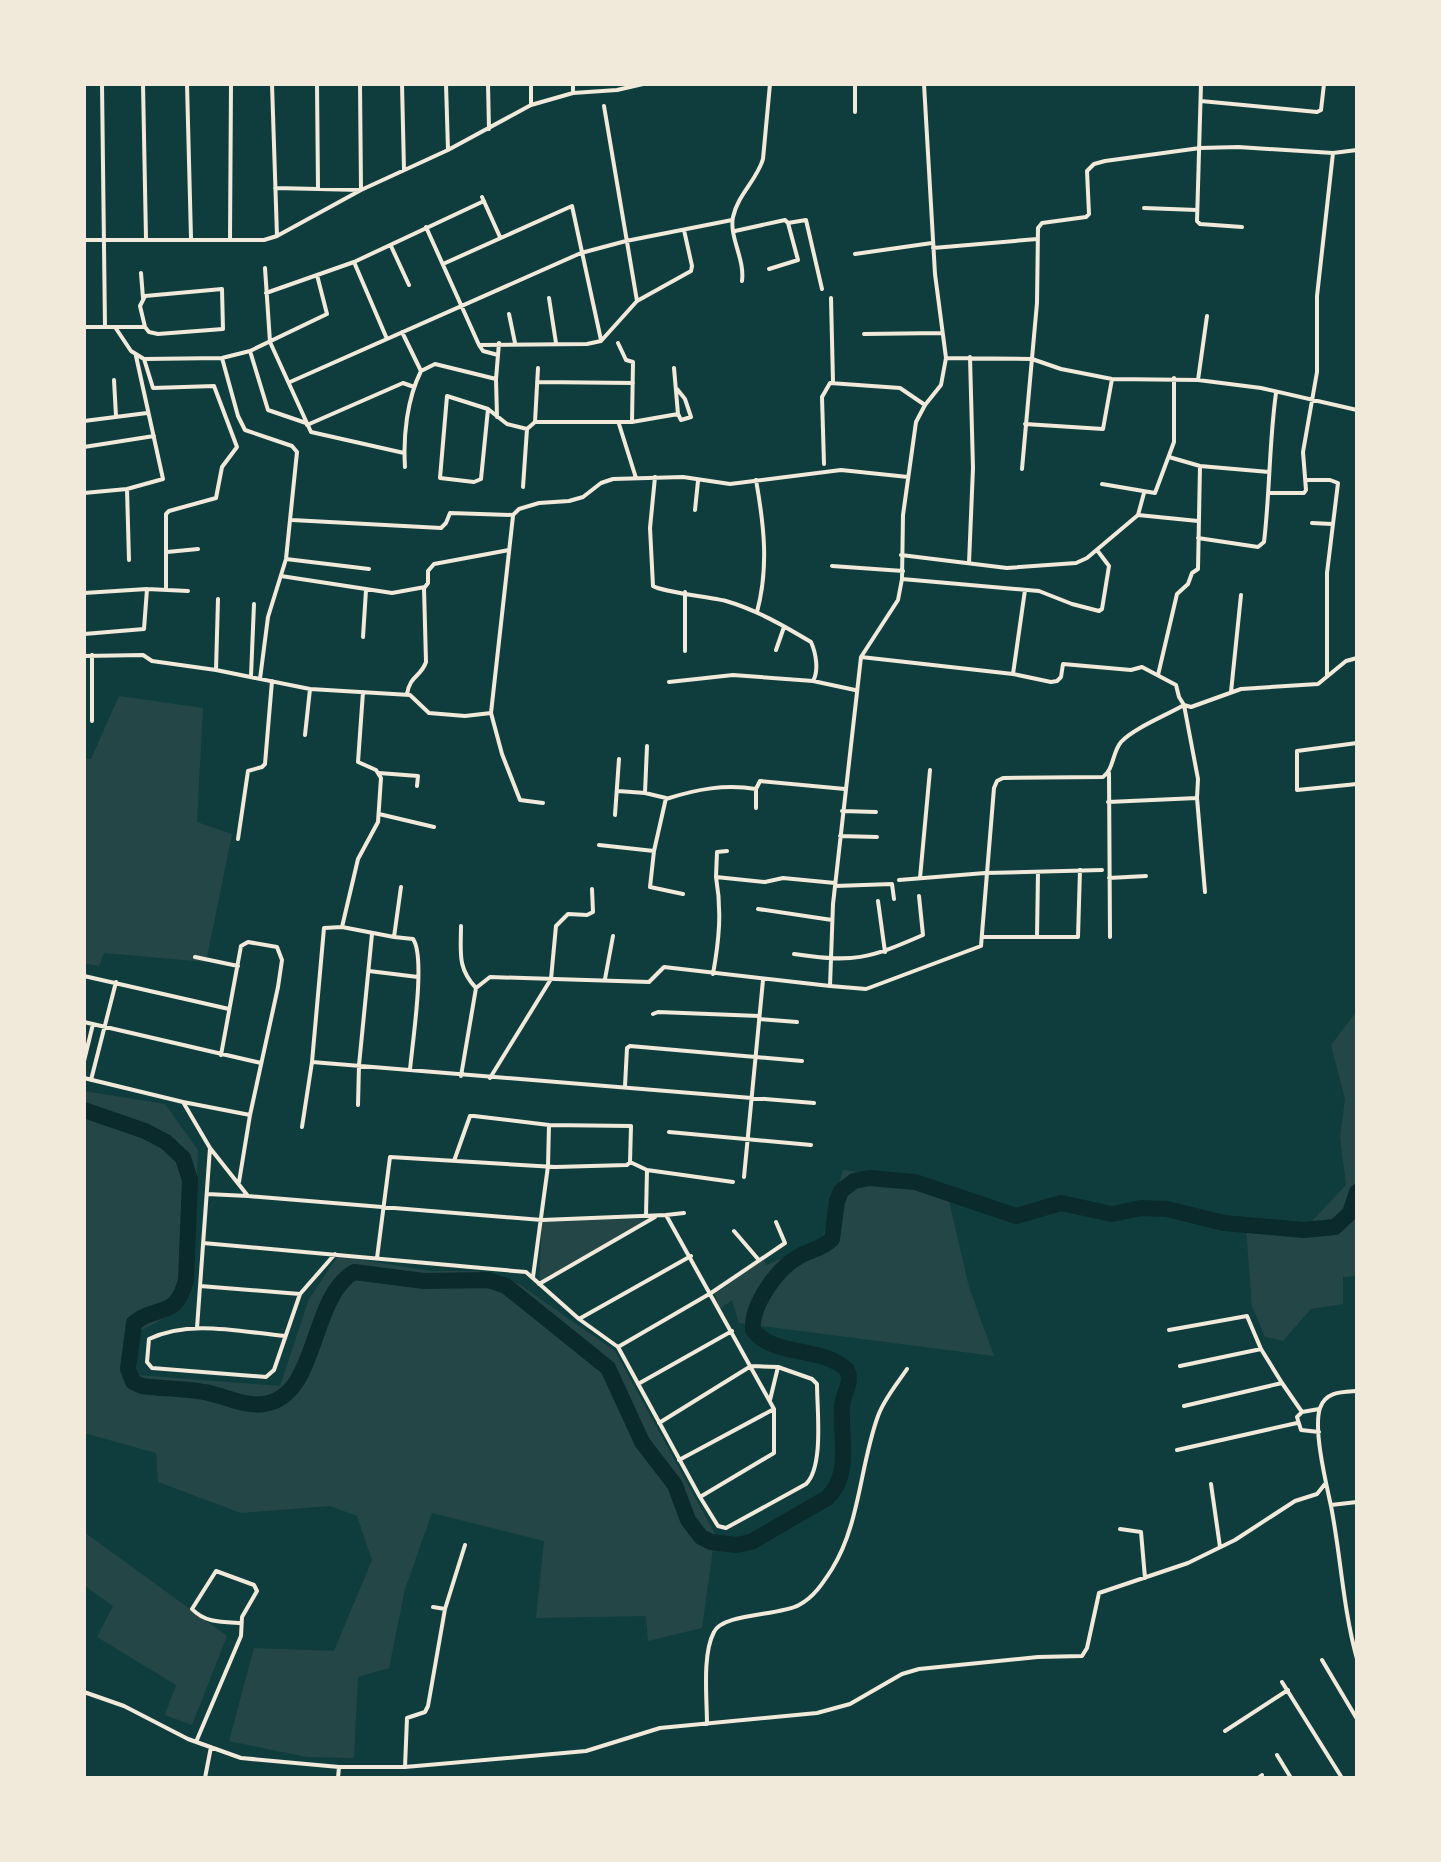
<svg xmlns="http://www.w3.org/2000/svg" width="1441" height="1862" font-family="'Open Sans',sans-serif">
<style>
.green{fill:#244646}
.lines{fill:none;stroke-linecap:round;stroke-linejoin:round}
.river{stroke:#0a2a2b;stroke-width:16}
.minor{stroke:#f1e9da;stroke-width:4}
</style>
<rect width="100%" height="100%" fill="#0f3d3e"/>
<path class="green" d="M119 696 203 708 197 822 232 834 206 962 104 953 99 966 84 963V759H91Z
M1357 1011V1276L1343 1277V1304L1311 1309 1283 1341 1265 1337 1252 1306 1246 1229 1303 1231 1346 1185 1340 1138 1345 1099 1331 1045Z
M84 1091 165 1104 198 1150 192 1279 178 1311 132 1335 138 1375 280 1386 309 1299 338 1256 431 1271H478L519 1284 615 1351 715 1534 702 1628 648 1641 646 1616 536 1618 544 1541 432 1513 405 1589 389 1668 358 1677 354 1758 307 1757 229 1741 254 1648 334 1651 372 1560 357 1516 330 1506 241 1513 158 1482 156 1453 84 1433Z
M843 1170 903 1178 946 1188 969 1287 994 1356 739 1323 732 1300 720 1309 714 1292C730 1288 744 1268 764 1260L766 1265 821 1242Z
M651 1219 539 1284 542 1220Z
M84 1532 227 1636 192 1725 165 1715 176 1685 97 1637 113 1606 84 1585Z"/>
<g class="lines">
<path class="river" d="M84 1110 145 1131 166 1142 183 1158 190 1180 186 1280C176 1320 157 1304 134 1323L128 1369 133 1382 142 1386C163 1389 183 1388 204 1392 224 1395 243 1407 264 1404 319 1396 309 1299 354 1272L424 1281 488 1280 506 1286 608 1368 642 1442 675 1485 688 1520 701 1537 711 1542 736 1545 751 1542 827 1498C852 1475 840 1436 842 1406 843 1393 853 1383 847 1370 821 1345 775 1358 753 1330 751 1305 777 1269 798 1257 810 1250 822 1249 832 1239L837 1201 841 1191 854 1181 869 1178 915 1182 1016 1216 1061 1203 1112 1214 1141 1208 1167 1209 1224 1223 1304 1230 1335 1227 1350 1213 1357 1192"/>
<path class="minor" d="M102 84 105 327
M143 84 146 239
M187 84 191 238
M272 84 277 236
M317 84 318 188
M402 84 404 170
M446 84 448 150
M488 84 489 129
M531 84V105
M573 84V93
M924 84 935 274 946 358 941 385 925 405 916 422 903 515 902 579 898 600 861 657 833 904 830 986 866 989 981 946 994 788 997 781 1003 778 1103 777C1114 769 1112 753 1121 742 1134 728 1167 715 1184 705L1191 707 1241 689 1318 684 1346 661 1357 658
M1201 84 1197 221 1200 224 1242 227
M1201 101 1317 112 1321 110 1324 84
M604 106 637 301
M855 112V84
M275 188 361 190 360 84
M482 197 500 237
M1144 208 1197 210
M426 227 479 345 483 351 498 355
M735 231 785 220 788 223
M230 239 231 84
M84 240H264L277 236 361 190 448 150 531 105 573 93 617 90 643 84
M391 246 409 285
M933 248 1037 239
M855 254 932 243
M354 262 387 339
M443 264 572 206 601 340
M265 268 270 342 311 432 404 453
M769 269 798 260 788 223 806 220 822 289
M141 273 143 298
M742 281C745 259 729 237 733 217 738 194 757 180 763 159L770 84
M266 293 354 262 484 201
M549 298 556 343
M831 298 833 382
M509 314 515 343
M84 327H145L149 332 158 334 223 329 222 289 145 296 140 306 145 327
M115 327 131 351 144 359 222 358 250 351 327 314 317 275
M402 332 421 371
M864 334 941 333
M479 345 587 344 601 341 637 301 691 271 692 266 684 230
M250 351 268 410 306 423
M222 358 238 416 245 430 292 446 297 452 286 559 268 617 260 679
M946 358 1032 359 1061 369 1112 379 1198 380 1261 388 1357 410
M144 359 153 388 214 386 237 447 222 467 216 498 169 511 166 514V589
M114 380 116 416
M1198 380 1207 316
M290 382 581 253 626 241 732 220
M537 382 633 383
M677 389 685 399 691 417 681 420 678 414
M488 409 481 479 474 482 440 478 447 396 488 409 507 424 527 429 535 422 538 368
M497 417 496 379 499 343
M84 421 147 413
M535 422H632L633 362 626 360 618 343
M632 422 678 414 674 368
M619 424 636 478
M1025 424 1103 429 1112 379
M307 425 403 383 414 387
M84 447 154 436
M1169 457 1200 466 1269 472
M824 464 822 397 830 383 900 388 925 405
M405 467C403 436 407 399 421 371L435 364 496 379
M1022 469 1037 303 1038 228 1042 223 1086 217 1089 214 1087 171 1094 164 1105 161 1200 148 1238 147 1333 153
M655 477 650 528 653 586C662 592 710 597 726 601 757 610 784 626 811 642 816 653 819 671 813 681L733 675 669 682
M756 480C764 525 769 567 757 612
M1308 480H1330L1338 483 1327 573V676
M1102 484 1155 493 1174 442V378
M523 487 527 429
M127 489 129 560
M84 493 127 489 163 479 136 356
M1268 493H1304L1306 490 1303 452 1317 372V296L1333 153 1357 150
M695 510 698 481
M1138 515 1198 521
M513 516 491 713 502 754 520 800 543 803
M292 520 441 528 446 523 450 513 513 515 519 509 539 503 569 501 583 497 601 483 613 479 683 477 730 484 841 470 908 477
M1312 523 1332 524
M1198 538 1258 547 1264 542C1270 492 1269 443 1276 393
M167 552 198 549
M901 555 1007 568 1076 563 1087 558 1138 515 1144 493
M286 559 369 569
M969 563 973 468 970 357
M832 566 903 571
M281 576 392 593 425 587 428 583V571L434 564 509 550
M902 579 1039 591 1072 604 1099 611 1102 609 1109 566 1097 550
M685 592V651
M84 593 147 589 188 591
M84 634 144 629 147 589
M363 637 366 590
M776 650 784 627
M92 655V721
M84 656 143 655 152 661 216 670 310 689 410 695 429 713 465 716 491 713
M861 657 1013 674 1051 682 1057 681 1061 677 1063 664 1131 670 1142 667 1176 685 1179 697 1184 705 1198 779 1197 798 1205 892
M216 670 218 599
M1013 674 1025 590
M1158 675 1177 594 1188 584 1192 573 1198 569 1200 466
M251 676 254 604
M813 681 855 690
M1231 692 1241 595
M407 694C410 675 421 677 426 662L424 588
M305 735 310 689
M1357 743 1297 751V790L1357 784
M379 773 418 776 417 786
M1109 773 1110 937
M618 791 645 793 666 798 654 851 650 887 683 894
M645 793 647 746
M666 799C697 789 725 784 756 789
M1108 802 1197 798
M756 808V789L760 781 845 789
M842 811 876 812
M379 814 434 827
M615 815 619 759
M840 836 877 837
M238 839 248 771 262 767 265 764 272 681
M599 845 654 851
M716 877 717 852 727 851
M920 878 930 770
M1109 878 1146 876
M899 880 985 873 1102 870
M835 886 892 884 894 899
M878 901 885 952
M758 909 832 920
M461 926C461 952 457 968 476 988
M342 927 358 859 378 822 381 778 376 770 358 762 363 692
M394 937 413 939C426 957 412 1045 410 1070
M982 937H1078L1080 870
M1037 937 1038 872
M794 954C854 963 868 959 923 935L919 896
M195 957 238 966
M369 971 418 977
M713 974C719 941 722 911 716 877L765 882 783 878 835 883
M84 976 229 1009
M605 979 613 936
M653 1014 658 1012 759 1016
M759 1019 797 1022
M84 1022 261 1063
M221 1055 241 946 248 942 277 947 282 960 278 987 250 1115 239 1182
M84 1061 93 1024
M312 1062 324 928 342 927 394 937 401 887
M461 1076 476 988 490 977 649 982 664 967 830 986
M84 1078 183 1102 210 1148 248 1196 542 1220 666 1215 774 1409V1453L700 1497
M490 1078 551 979 556 926 568 914 587 915 593 912 592 889
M91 1080 116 982
M625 1086 627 1048 630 1046 802 1061
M183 1102 250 1115
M358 1105 359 1065 372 934
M302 1127 312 1062 814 1103
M669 1132 811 1145
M454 1161 470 1116H474L549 1125 631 1126 630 1162
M744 1177 763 980
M207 1194 248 1196
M646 1215 647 1170
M666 1215 684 1213
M734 1231 758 1259
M203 1243 526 1272 579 1319 618 1347 700 1497 718 1526 726 1528 806 1484C824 1466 817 1410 817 1384L812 1379 778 1367 751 1366 659 1423
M377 1258 390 1157 555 1167 627 1165 630 1162 647 1170 733 1182
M533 1277 548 1166 549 1125
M539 1284 655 1217
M200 1286 300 1294
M579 1319 691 1256
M197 1328 210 1148
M1169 1330 1247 1316 1261 1349 1282 1383 1184 1406
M285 1336C241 1332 190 1319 149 1339L147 1362 152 1368 266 1377 274 1370 300 1294 335 1254
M618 1347 711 1293 785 1243 776 1222
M1180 1366 1261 1349
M1282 1383 1302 1412
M638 1384 732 1331
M1357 1391C1343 1392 1326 1391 1320 1408 1313 1429 1326 1483 1331 1506 1341 1557 1343 1609 1357 1659
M770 1400 778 1367
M1319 1409 1302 1412 1297 1417 1301 1430 1319 1432
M1177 1450 1297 1423
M679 1460 774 1409
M1211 1484 1220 1547
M1331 1505 1357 1502
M1120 1529 1141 1532 1145 1578
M433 1607 445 1609
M1322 1660 1357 1719
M1282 1682 1342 1778
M84 1692 124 1706 188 1739 241 1758 339 1767H405L586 1751 660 1728 817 1713 850 1704 902 1674 919 1669 1038 1657 1082 1656 1087 1648 1099 1593 1188 1563 1235 1540 1295 1501 1317 1494 1325 1484
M707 1724C707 1699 702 1654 714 1632 723 1613 779 1616 799 1605 814 1597 823 1583 832 1569 860 1524 860 1465 878 1416 884 1399 897 1384 907 1369
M1225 1731 1288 1690
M196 1742 241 1636 242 1617 257 1591 254 1585 216 1571 192 1609C205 1623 223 1622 241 1623
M1277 1755 1291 1778
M405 1767 407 1718 425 1712 428 1706 445 1609 465 1545
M205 1778 211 1747
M338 1778 339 1767
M1258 1778 1262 1775"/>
</g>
<rect width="1441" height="1862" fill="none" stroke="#f1e9da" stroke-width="172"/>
</svg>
